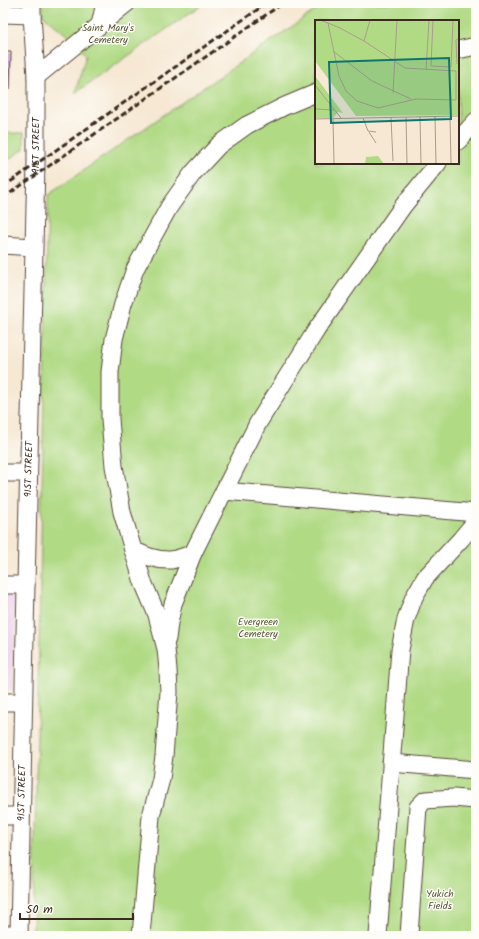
<svg xmlns="http://www.w3.org/2000/svg" width="479" height="939" font-family="Kalam,sans-serif">
<style>
.built{fill:#ecd1ea}
.green{fill:#b1da85;stroke:#768252;fill-rule:evenodd}
.building{fill:#c794d6}
.lines{fill:none;stroke-linecap:round;stroke-linejoin:round}
.minor-casing{stroke:#574639;stroke-width:19}
.minor{stroke:#fff;stroke-width:17}
.rail{stroke:#3b2a1e;stroke-width:3;stroke-dasharray:6 3;stroke-linecap:butt}
.labels{text-anchor:middle;dominant-baseline:central;stroke-width:3;stroke-linejoin:round;paint-order:stroke}
.park-label{font-size:10px;fill:#585638;stroke:#fdfcf7}
.street-label{font-size:10px;fill:#3b2a1e;stroke:#fdfcf7}
.inset-road{fill:none;stroke:#ab9c8b;stroke-width:1}
.view{fill:#0f766e;fill-opacity:0.15;stroke:#0f766e;stroke-width:2}
.inset-edge{fill:none;stroke:#3b2a1e;stroke-width:2}
</style>
<rect width="100%" height="100%" fill="#fdfcf7"/>
<filter id="ink" filterUnits="userSpaceOnUse"><feTurbulence type="fractalNoise" baseFrequency=".025" numOctaves="2"/><feDisplacementMap in="SourceGraphic" scale="8" xChannelSelector="R" yChannelSelector="G"/><feConvolveMatrix kernelMatrix="1 2 1 2 8 2 1 2 1" color-interpolation-filters="sRGB"/></filter>
<filter id="wash" filterUnits="userSpaceOnUse"><feTurbulence type="fractalNoise" baseFrequency=".012" numOctaves="4" result="noise"/><feDisplacementMap in="SourceGraphic" scale="16" xChannelSelector="R" yChannelSelector="G"/><feGaussianBlur stdDeviation="0.9" result="paint"/><feColorMatrix in="noise" values="0 0 0 0 0 0 0 0 0 0 0 0 0 0 0 0 0 1.4 0 .05"/><feComposite in="paint" operator="in"/></filter>
<g filter="url(#wash)">
<rect width="100%" height="100%" fill="#f6e8d3"/>
<path class="built" d="M3 585H17L13 690H3Z"/>
<path class="green" d="M43 3H204L75 93 86 55 69 37 43 15Z
M326 3H476V936H33L48 195ZM316 21H458V163H316Z
M4 133H24V149L3 163Z"/>
<g id="blocks">
<path class="building" d="M3 52H11L10 89 3 88Z
M3 592H6L5 636H3Z"/>
</g>
</g>
<g filter="url(#ink)">
<use href="#blocks" fill-opacity="0" stroke="#574639" stroke-width="1"/>
<g class="lines">
<defs>
<g id="minor">
<path d="M3 14 32 15"/>
<path d="M100 25 105 3"/>
<path d="M458 50 476 46"/>
<path d="M36 77 127 3"/>
<path d="M458 141 476 121"/>
<path d="M3 245 33 247"/>
<path d="M3 473H28"/>
<path d="M224 491 476 513"/>
<path d="M133 550C144 555 157 561 171 560 178 559 186 556 193 553"/>
<path d="M3 585H26"/>
<path d="M167 639 169 623 173 604 193 553 258 423 317 329 403 206 438 163"/>
<path d="M3 702H23"/>
<path d="M391 763 476 770"/>
<path d="M3 816H21"/>
<path d="M3 934H19"/>
<path id="s1" d="M19 936 26 585 36 164V77L32 15V3"/>
<path d="M141 936 151 816 161 779 164 756 169 692 168 670 166 649 157 615 143 582 133 550 122 512 114 466 110 419V372L114 339 123 304 135 269 169 207 193 173 219 145 247 125 285 106 316 93"/>
<path d="M378 936 400 650 406 619 414 597 425 578 461 539 476 521"/>
<path d="M409 936 418 807 425 800 453 798 476 800"/>
</g>
</defs>
<use href="#minor" class="minor-casing"/>
<use href="#minor" class="minor"/>
<path class="rail" d="M3 187 267 3
M3 198 283 3"/>
</g>
</g>
<g class="labels">
<g class="park-label">
<text x="108" y="28">Saint Mary's<tspan x="108" dy="12">Cemetery</tspan></text>
<text x="258" y="622">Evergreen<tspan x="258" dy="12">Cemetery</tspan></text>
<text x="440" y="894">Yukich<tspan x="440" dy="12">Fields</tspan></text>
</g>
<g class="street-label">
<text stroke="none"><textPath href="#s1" startOffset="791">91ST STREET</textPath></text>
<text stroke="none"><textPath href="#s1" startOffset="467">91ST STREET</textPath></text>
<text stroke="none"><textPath href="#s1" startOffset="143">91ST STREET</textPath></text>
</g>
</g>
<g transform="translate(315 20)">
<rect width="144" height="144" fill="#f6e8d3"/>
<path d="M0 0H144V95L41 96 0 41ZM0 56 28 93 23 92 18 98H0ZM63 136 69 144H50L51 137Z" fill="#b1da85"/>
<path class="inset-road" d="M5 0 13 3 25 8 49 21 90 48 141 51V80L101 79 63 88 42 81 31 71 24 56 13 3M118 0 116 46 136 47 138 0M49 21 55 0M18 31 57 61 96 79M142 44 141 20 144 18M111 50 114 0M0 65 26 98M78 73 82 0M0 89 19 90M91 97 92 144M105 97 106 144M120 97 121 144M135 97 136 144M48 98 53 111 61 112M76 98 78 141M0 99 144 96M18 99 19 144M54 112 61 123"/>
<path class="view" d="M134 38 136 99 16 103 14 42Z"/>
<rect width="144" height="144" class="inset-edge"/>
</g>
<rect width="479" height="939" fill="none" stroke="#fdfcf7" stroke-width="16"/>
<path d="M20 913v6h113v-6" fill="none" stroke="#3b2a1e" stroke-width="2"/>
<text x="26" y="913" font-size="12" fill="#3b2a1e" stroke="#fdfcf7" stroke-width="3" paint-order="stroke">50 m</text>
</svg>
